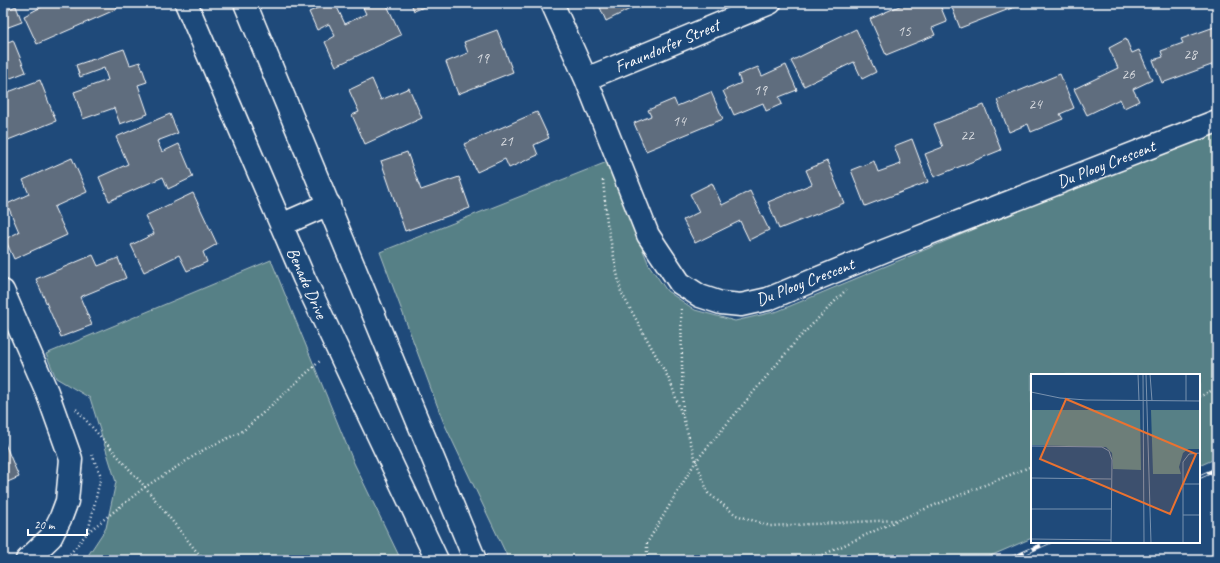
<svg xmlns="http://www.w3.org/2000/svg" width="1220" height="563" font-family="Caveat,sans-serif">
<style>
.green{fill:#578086;stroke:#abc0c2}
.building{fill:#5e6d7e;stroke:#fff}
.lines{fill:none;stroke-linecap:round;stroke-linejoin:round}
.minor-casing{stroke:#fff;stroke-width:25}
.path{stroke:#fff;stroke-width:2.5;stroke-dasharray:1 3;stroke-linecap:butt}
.minor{stroke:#1f4a7a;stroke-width:22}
.rail-casing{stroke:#fff;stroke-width:4.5}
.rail{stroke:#1f4a7a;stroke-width:3;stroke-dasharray:9;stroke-linecap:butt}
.labels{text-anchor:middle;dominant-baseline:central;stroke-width:3;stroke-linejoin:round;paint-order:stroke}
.number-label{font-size:15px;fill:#d7dadf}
.street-label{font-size:17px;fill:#fff;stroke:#1f4a7a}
.inset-road{fill:none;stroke:#7992af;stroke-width:1}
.view{fill:#eb7230;fill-opacity:0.15;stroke:#eb7230;stroke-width:2}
.inset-edge{fill:none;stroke:#fff;stroke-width:2}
</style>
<rect width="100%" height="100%" fill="#1f4a7a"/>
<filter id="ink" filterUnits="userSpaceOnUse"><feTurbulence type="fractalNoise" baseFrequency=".025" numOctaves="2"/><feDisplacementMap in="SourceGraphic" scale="8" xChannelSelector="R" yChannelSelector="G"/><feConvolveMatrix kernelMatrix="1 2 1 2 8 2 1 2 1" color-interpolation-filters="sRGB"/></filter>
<g filter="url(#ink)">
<path class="green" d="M1217 128V458L1199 466V375H1032V538L981 560H509L443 421 380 252 607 162 649 265 667 291 695 310 735 321 778 311Z
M271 260 354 463 401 560H85L106 528 116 482 90 398 56 378 46 354Z"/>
<path class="building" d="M49 3H115L117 9 37 44 24 16Z
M328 3H335L345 24 366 14 361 3H386L401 35 336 66 325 42 335 36 329 24 317 30 309 12Z
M411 3H435L414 11Z
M598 3H642L606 21Z
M906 3H939L947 22 932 28 935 35 886 55 870 19Z
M957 3H1025L960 28 951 5Z
M16 6 22 22 3 29V12Z
M1217 26V63L1162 83 1153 60 1163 57 1161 51 1183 43 1181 39Z
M856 29 876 72 862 79 854 62 804 86 791 61Z
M497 30 513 72 458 94 446 62 468 53 464 42Z
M1126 39 1132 53 1139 50 1152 80 1133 89 1139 101 1124 108 1120 99 1087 115 1074 89 1118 68 1109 48Z
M13 40 26 72 3 81V44Z
M124 49 130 65 140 62 147 82 138 85 148 114 120 124 114 108 83 119 74 92 108 80 104 68 80 77 76 65Z
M786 65 797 90 779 97 782 104 766 111 763 103 734 115 723 91 741 83 738 75 758 67 762 76Z
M1060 74 1074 108 1060 114 1063 119 1031 132 1028 124 1009 132 997 100Z
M372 79 381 100 409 88 422 118 365 144 352 115 359 112 349 90Z
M40 80 56 121 3 142V94Z
M711 92 723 119 646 151 634 123 651 116 648 110 674 99 677 106Z
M984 105 1001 150 934 177 925 154 943 147 934 124Z
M537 112 549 138 534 145 538 155 509 168 505 159 477 172 464 144Z
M170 114 178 133 157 141 162 152 179 144 193 177 168 189 163 177 109 201 99 177 128 164 116 137Z
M912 139 928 182 865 206 851 170 874 161 878 172 901 164 894 146Z
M407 152 421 190 459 177 470 208 405 231 381 161Z
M72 158 87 192 54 207 67 235 14 259 5 239 19 232 7 204 29 194 23 180Z
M827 161 844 203 779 229 768 202 812 184 806 170Z
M712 183 722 205 750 191 769 230 749 240 740 221 695 243 683 220 699 212 690 194Z
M193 193 217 244 203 252 207 262 187 271 179 255 144 272 131 245 154 234 145 216Z
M93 255 98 266 118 258 126 278 80 297 92 325 61 337 36 279Z
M3 439 19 477 3 484Z"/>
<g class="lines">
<defs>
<path id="minor" d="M186 3 304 278 437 560
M245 3 475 560
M552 3 586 79 648 235 680 283 700 296 721 303 741 305 768 299 884 251 1217 121
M586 79 770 3
M281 225 329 204
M3 291 47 392 71 459 67 501 61 517 51 537 27 560"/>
</defs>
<use href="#minor" class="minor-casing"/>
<path class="path" d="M603 180 607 223 621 292 670 381 682 415
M681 309 683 417 696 461 708 493 736 515 770 526 898 520 1032 466
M1199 397 1217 388
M76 409 145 487 197 552 206 560
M88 532 145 487 205 449 243 431 320 361
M65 560 88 532 101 476 92 455
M647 560V543L696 461 797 340 846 290
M812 560 896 521"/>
<use href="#minor" class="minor"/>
<defs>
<path id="rail" d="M1199 477 1217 469
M1008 560 1049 542"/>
</defs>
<use href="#rail" class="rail-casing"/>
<use href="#rail" class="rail"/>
</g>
</g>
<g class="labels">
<g class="number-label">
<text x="904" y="31">15</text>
<text x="1190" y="54">28</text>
<text x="482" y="58">19</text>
<text x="1128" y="74">26</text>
<text x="760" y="90">19</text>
<text x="1035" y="104">24</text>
<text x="679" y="121">14</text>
<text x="967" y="135">22</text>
<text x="506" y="141">21</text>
</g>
<g class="street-label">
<text transform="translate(667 46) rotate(-23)">Fraundorfer Street</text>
<text transform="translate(1106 164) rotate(-21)">Du Plooy Crescent</text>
<text transform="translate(805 282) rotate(-21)">Du Plooy Crescent</text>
<text transform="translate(307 283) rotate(66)">Benade Drive</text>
</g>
</g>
<g transform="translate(1031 374)">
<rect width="169" height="169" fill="#1f4a7a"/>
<path d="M0 36H109L110 96 82 95 81 79 75 73 0 71ZM120 36H169V75H157L152 79 148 93 150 100H122Z" fill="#578086"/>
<path class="inset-road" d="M107 0 108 27M112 0 113 169M115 0 120 169M119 0 121 27M155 0V27M0 18 29 24 55 26 169 27M0 72 71 73 78 77 81 86 80 169M0 104 80 105M152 110H169M0 135H81M152 141H169M0 165 80 166M152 169V88L158 80 169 79"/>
<path class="view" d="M35 25 165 80 139 140 9 85Z"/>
<rect width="169" height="169" class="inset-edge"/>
</g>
<rect width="1220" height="563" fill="none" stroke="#1f4a7a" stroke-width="16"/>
<rect x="8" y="8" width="1204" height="547" fill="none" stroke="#fff" stroke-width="1.5" filter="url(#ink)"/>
<path d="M28 529v6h59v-6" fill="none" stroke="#ffffff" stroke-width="2"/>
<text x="34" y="529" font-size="12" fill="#ffffff" stroke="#1f4a7a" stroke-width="3" paint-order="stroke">20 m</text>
</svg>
